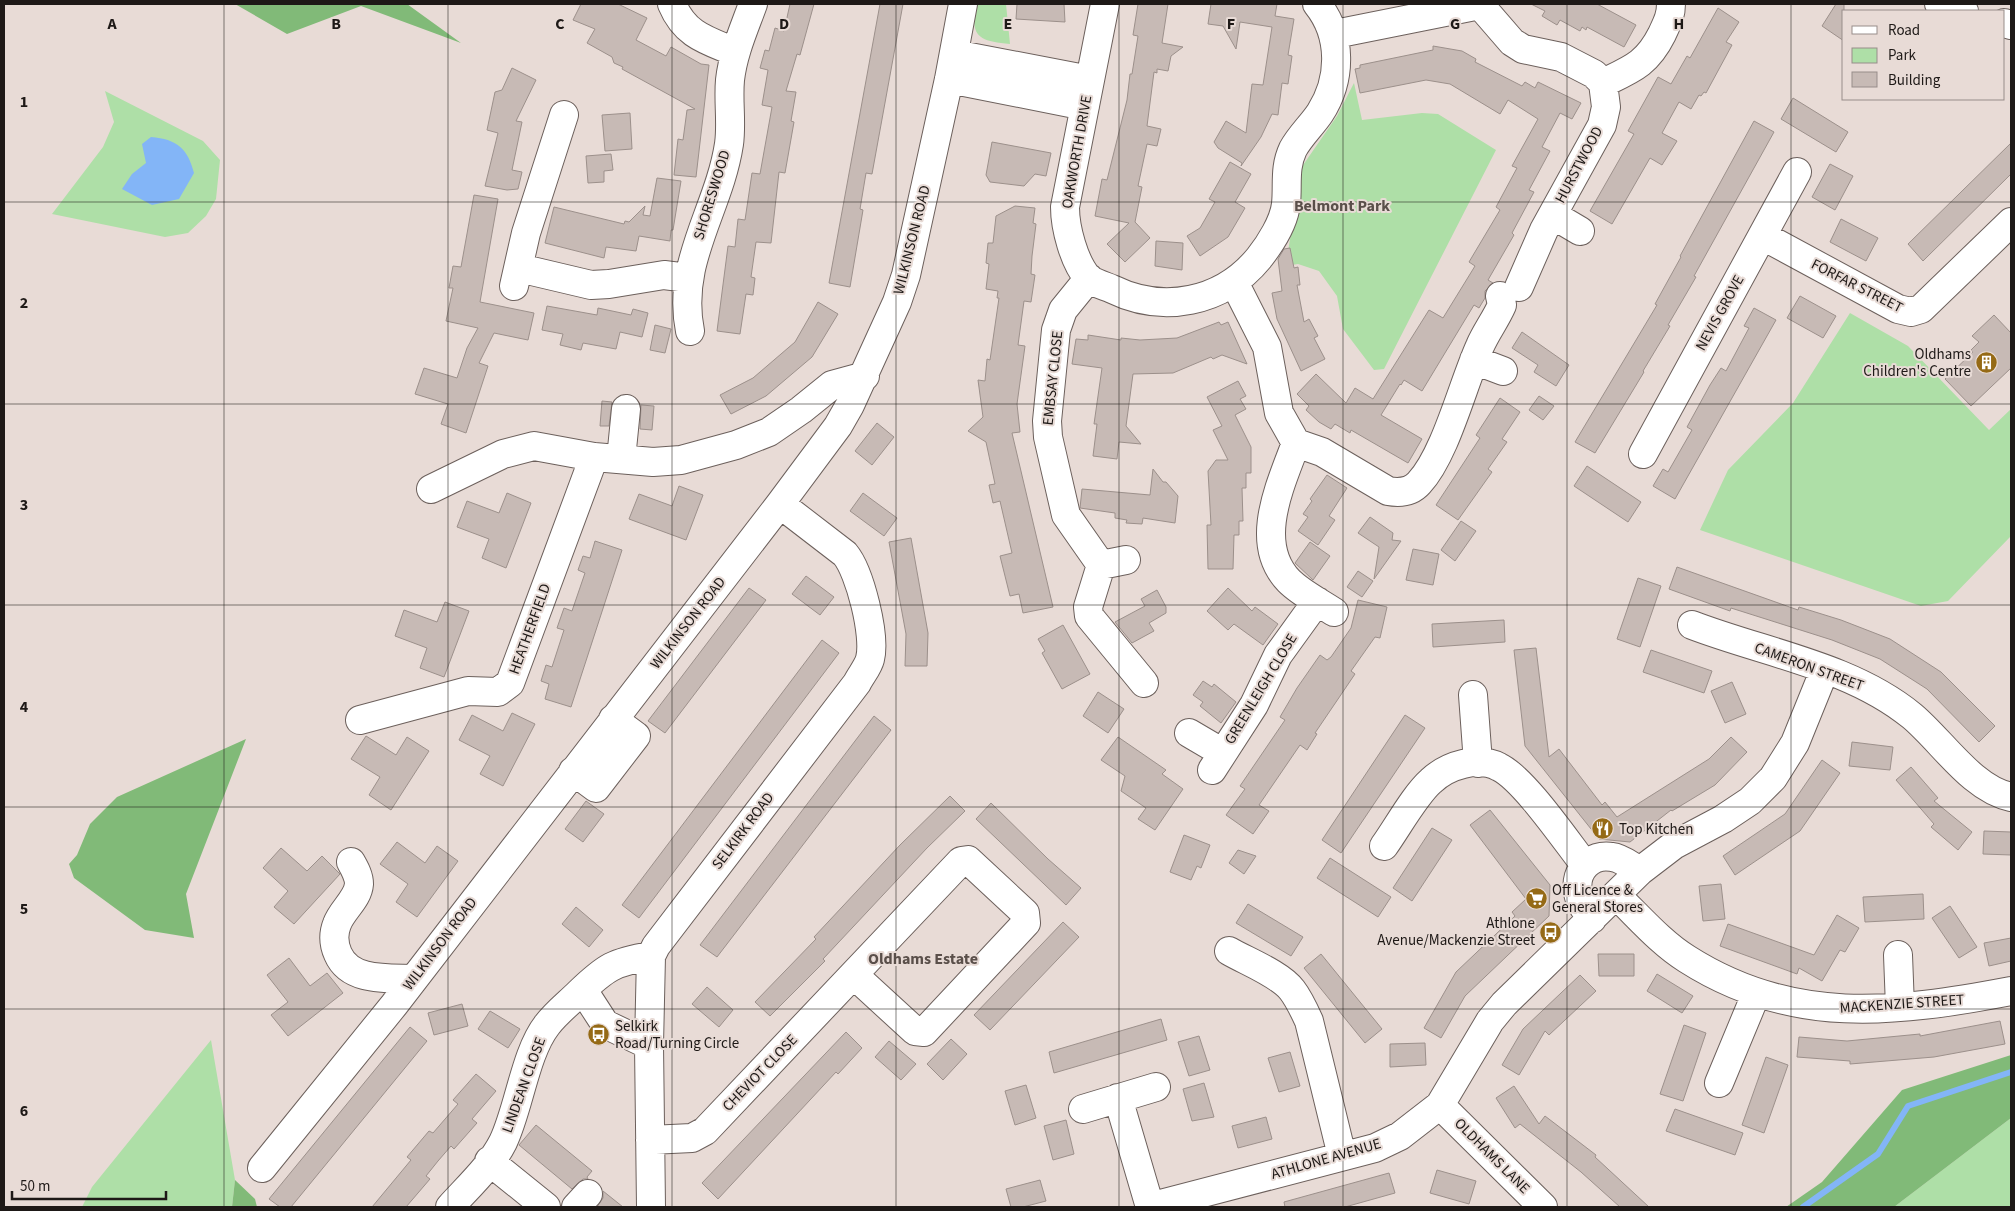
<svg xmlns="http://www.w3.org/2000/svg" width="2015" height="1211" font-family="'Source Sans 3',sans-serif">
<style>
.green{fill:#aedfa7}
.forest{fill:#81ba78}
.water{fill:#83b5f7}
.lines{fill:none;stroke-linecap:round;stroke-linejoin:round}
.stream{stroke:#83b5f7;stroke-width:6}
.building{fill:#c7bab5;stroke:#9c908b}
.minor-casing{stroke:#6c605c;stroke-width:30}
.minor{stroke:#fff;stroke-width:28}
.grid{fill:none;stroke:#1e1917;stroke-width:1;stroke-opacity:0.55}
.labels{text-anchor:middle;dominant-baseline:central;stroke-width:4;stroke-linejoin:round;paint-order:stroke}
.street-label{font-size:15px;fill:#1e1917;stroke:#e8dbd6}
.poi-label{font-size:15px;fill:#1e1917;stroke:#e8dbd6;text-anchor:start}
.neighbourhood-label{font-size:16px;font-weight:bold;fill:#5a4f4a;stroke:#e8dbd6}
.grid-label{font-size:16px;text-anchor:middle;font-weight:bold;fill:#1e1917;stroke:#e8dbd6;stroke-width:4;stroke-linejoin:round;paint-order:stroke}
</style>
<rect width="100%" height="100%" fill="#e8dbd6"/>
<path class="green" d="M976 4H1006L1010 44C978 41 970 36 976 4Z
M1354 83 1362 120 1422 113 1438 114 1496 150 1384 369 1374 370 1343 329 1337 296 1319 271 1298 264 1279 267 1288 252 1301 168 1337 116Z
M105 91 203 141 220 160 216 199 206 216 188 233 165 237 52 214 103 147 114 122Z
M1850 313 1908 346 1989 430 2011 409V536L1948 601 1921 606 1700 530 1728 470 1793 403Z
M211 1040 235 1180 232 1207H82L92 1187Z
M2011 1118V1207H1894Z"/>
<path class="forest" d="M235 4H407L461 43 361 6 287 34Z
M246 739 186 894 194 938 145 930 74 878 69 864 77 855 90 824 117 797Z
M2011 1055V1118L1894 1207H1786L1822 1182 1902 1090Z
M235 1180 255 1199 257 1207H232Z"/>
<path class="water" d="M151 137C177 139 188 149 194 173L179 199 152 205 122 189 132 174 146 163 142 144Z"/>
<g class="lines">
<path class="stream" d="M1803 1207 1878 1154 1908 1106 2011 1072"/>
</g>
<path class="building" d="M581 4H618L647 18 636 40 666 56 671 47 701 64 709 65 696 177 674 175 678 139 683 140 687 110 695 109 622 69 623 67 614 63 612 57 587 43 595 29 573 20Z
M790 4H814L800 55 797 54 786 91 796 92 791 121 794 122 785 173 779 172 771 243 756 242 751 277 755 278 753 295 746 294 740 334 717 331 728 246 735 247 738 219 745 220 752 173 760 174 772 107 762 105 768 70 760 68 765 50 769 51 775 28 784 31Z
M880 4H903L872 174 866 173 860 209 863 210 850 287 829 283Z
M1017 4H1064L1065 22 1016 19Z
M1138 4H1168L1162 43 1183 47 1171 56 1168 71 1157 69V73L1154 72 1147 126 1161 129 1157 146 1147 144 1138 186 1142 187 1135 222 1150 238 1125 262 1107 244 1129 223 1095 216 1102 179 1107 180 1127 100 1130 74H1132L1138 36 1133 35Z
M1211 4H1277L1275 16 1294 19 1288 55 1292 56 1288 84 1282 83 1278 115 1272 114 1261 137 1241 166 1242 163 1218 148 1214 142 1226 121 1246 133 1252 84 1263 85 1272 27 1240 22 1236 49 1223 26 1208 24Z
M1531 4H1597L1636 25 1624 47 1587 27 1586 30 1582 27 1580 31 1560 20 1557 25 1542 16 1545 11Z
M1836 4H1844V41L1822 26Z
M1718 8 1739 22 1726 42 1732 45 1706 93 1704 92 1701 96 1699 95 1691 109 1679 102 1662 133 1677 141 1662 165 1650 158 1612 224 1590 211 1634 134 1628 131 1658 77 1671 84 1687 56 1690 58Z
M1433 46 1462 51 1476 59 1475 62 1522 86 1525 82 1535 88 1538 82 1581 103 1572 119 1560 113 1542 147 1550 151 1529 190 1534 192 1512 233 1514 235 1488 280 1493 283 1485 291V298L1479 308 1474 305 1422 391 1404 380 1401 385 1400 384 1381 415 1422 439 1408 463 1351 430 1350 433 1335 424 1331 429 1319 422 1306 410 1309 406 1297 394 1316 374 1346 403 1355 388 1373 399 1429 310 1443 318 1475 266 1469 262 1500 210 1496 207 1517 168 1512 166 1538 119 1508 100 1500 114 1450 84 1426 80 1360 93 1355 69 1360 68V65L1433 50Z
M512 68 536 80 516 121 522 122 512 170 522 172 518 189 507 190 485 186 498 133 487 130 495 92 502 90Z
M1793 98 1848 132 1836 152 1781 119Z
M630 113 632 149 605 151 602 115Z
M1754 121 1774 132 1694 276 1696 277 1668 325 1670 326 1643 371 1644 372 1595 453 1575 442 1657 305 1655 304 1681 257 1680 256Z
M992 142 1051 153 1046 176 1035 174 1024 186 990 182 986 175Z
M2011 143V174L1923 261 1908 244Z
M611 154 613 170 604 171V182L588 183 586 156Z
M1230 162 1251 174 1235 202 1245 208 1228 237 1200 256 1187 236 1200 228 1215 202 1209 199Z
M1830 164 1853 176 1835 210 1812 197Z
M657 178 681 181 673 230H671L670 241 639 236 636 251 606 247 604 258 545 243 554 207 624 224 625 221 629 222 645 206 643 215 650 216Z
M474 195 498 199 480 302 534 313 528 340 494 333 479 363 488 366 466 433 441 424 448 404 415 394 424 368 457 378 467 348 478 328 446 321 453 288H449L453 266 461 267Z
M1015 206 1035 208 1033 223 1036 224 1032 256 1031 274 1035 275 1031 302 1024 301 1018 345 1025 346 1017 404 1020 432 1012 433 1053 607 1023 613 1019 594 1010 596 1000 556 1012 553 1000 501 993 503 989 485 995 484 986 442 968 431 983 417 978 380 985 381 987 359 990 360 999 298H997L998 291 986 289 989 264 986 263 988 243H993L996 216Z
M1841 219 1878 238 1866 261 1830 242Z
M1156 241 1183 243 1182 270 1155 266Z
M1290 248 1294 268 1298 267 1300 285H1297L1304 322 1309 319 1318 336 1314 338 1325 359 1301 371 1277 319 1272 293 1282 291 1278 259 1284 249Z
M1800 296 1836 316 1823 338 1787 318Z
M818 302 838 314 812 357 766 396 731 414 720 395 753 378 795 342Z
M547 306 597 315 598 308 631 315 633 309 648 313 642 337 620 332 616 349 583 343 581 350 560 345 563 334 542 330Z
M1754 308 1776 320 1675 499 1653 486 1663 469 1668 472 1692 430 1687 427 1710 385 1721 368 1726 371 1749 328 1744 326Z
M1994 315 2011 333V368L1971 406 1945 379 1973 352 1971 350 1979 342 1972 336Z
M1219 322 1221 325 1228 322 1247 364 1222 355 1213 359 1211 357 1173 373 1133 374 1126 426 1141 444 1119 442 1117 459 1093 456 1097 424H1094L1102 368 1072 364 1076 339 1088 340V335L1121 340V338L1140 340 1177 338Z
M655 325 671 329 665 353 650 350Z
M1522 332 1569 365 1556 386 1534 372 1538 365 1512 348Z
M1238 381 1246 396 1240 399 1246 409 1235 415 1251 447V473H1246V488H1242L1243 521H1239V535H1234L1233 569H1208L1207 525H1211L1208 471 1216 460H1228L1213 430 1222 426 1207 397Z
M1539 396 1554 406 1543 420 1529 410Z
M1500 398 1520 412 1502 439 1507 442 1488 469 1492 472 1458 520 1436 505 1480 438 1476 435Z
M602 401 612 402 609 426H600Z
M641 405 654 406 652 430 640 429Z
M877 423 894 437 872 465 855 451Z
M1587 466 1641 502 1628 522 1574 486Z
M1153 469 1163 482H1166L1178 496 1175 523 1143 518 1142 524 1126 523 1127 520 1115 518V513L1080 508 1082 489 1150 495Z
M1327 475 1347 488 1329 516 1335 520 1318 545 1298 531 1308 517 1303 514 1312 501 1310 499Z
M679 486 703 495 686 540 629 519 639 494 672 506Z
M507 493 531 503 506 568 482 558 489 539 457 527 467 501 499 513Z
M863 493 897 518 884 536 850 511Z
M1370 517 1393 533 1392 540 1401 541 1374 579 1379 547 1358 533Z
M1461 521 1476 531 1455 561 1441 550Z
M911 538 928 633 927 666H905L906 634 889 542Z
M595 541 622 550 571 707 545 699 549 684 541 681 546 665 552 667 564 630 557 628 564 608 572 611 585 573 578 570 583 556 590 558Z
M1310 542 1330 556 1313 580 1295 563Z
M1413 549 1439 554 1433 585 1406 580Z
M1677 567 1798 610 1799 607 1841 620 1890 639 1941 672 1995 726 1979 742 1927 689 1880 659 1832 640 1731 608 1730 611 1669 589Z
M1358 571 1373 581 1362 597 1347 587Z
M806 576 834 597 820 615 792 594Z
M1638 578 1661 586 1640 647 1617 639Z
M749 588 766 600 665 733 648 721Z
M1228 588 1252 611 1255 607 1278 624 1263 645 1234 624 1228 630 1207 611Z
M1157 590 1166 607V613L1149 623 1154 631 1132 643 1115 622 1145 606 1141 599Z
M1358 600 1387 607 1380 638 1375 637 1351 671 1355 674 1315 733 1317 734 1307 750 1300 745 1259 805 1269 811 1253 834 1226 815 1245 789 1240 786 1285 720 1280 717 1297 688 1320 655 1327 660 1331 657 1351 628Z
M445 602 469 611 444 677 420 668 427 648 395 636 404 610 437 622Z
M1504 620 1505 642 1433 647 1432 624Z
M1063 625 1090 674 1062 689 1042 653 1045 651 1038 639Z
M822 640 839 653 639 918 622 905Z
M1536 648 1549 757 1559 749 1602 805 1605 802 1617 817 1709 759 1731 737 1747 752 1715 785 1672 811 1671 810 1630 842 1599 839 1525 746 1514 650Z
M1651 650 1712 671 1704 693 1643 672Z
M1203 681 1212 687 1214 684 1236 702 1221 723 1200 706 1203 702 1193 695Z
M1732 682 1746 714 1725 723 1711 691Z
M1098 692 1124 709 1108 733 1083 716Z
M512 713 535 724 503 786 480 774 490 756 459 740 472 715 503 731Z
M1405 715 1425 728 1341 853 1322 840Z
M874 716 891 730 717 957 700 945Z
M366 736 396 755 407 737 429 751 391 810 369 795 380 777 351 759Z
M1118 737 1166 770 1162 774 1183 789 1155 830 1138 819 1146 808 1121 791 1125 776 1101 760Z
M1852 742 1893 747 1890 770 1849 766Z
M1822 760 1840 773 1800 831 1735 875 1723 856 1785 814Z
M1911 767 1938 798 1934 801 1972 832 1958 850 1931 827 1934 824 1896 780Z
M950 796 965 811 927 848 823 959 825 961 770 1016 755 1002 816 939 814 937 900 845Z
M586 801 604 814 583 842 565 829Z
M991 803 1048 859 1081 888 1066 905 976 819Z
M1490 810 1550 885 1549 916 1465 996 1441 1038 1424 1028 1456 972 1515 916 1512 912 1526 899 1470 825Z
M1432 828 1452 840 1412 901 1393 888Z
M1984 831 2011 832V855L1983 854Z
M1184 835 1210 845 1201 868 1197 866 1191 880 1170 872Z
M397 842 425 863 437 846 458 861 417 917 396 902 408 884 380 864Z
M281 848 307 871 322 856 340 874 294 924 274 907 288 891 263 868Z
M1238 850 1256 856 1244 874 1229 863Z
M1330 858 1391 897 1378 917 1317 878Z
M1721 884 1725 919 1703 921 1699 886Z
M1923 894 1924 919 1865 922 1863 897Z
M1248 904 1303 937 1291 956 1236 923Z
M1950 906 1977 947 1959 958 1932 918Z
M576 907 603 930 589 947 562 924Z
M1837 915 1859 928 1845 952 1840 950 1822 981 1799 968 1797 974 1720 946 1728 924 1814 955Z
M1063 922 1079 937 990 1030 974 1015Z
M2011 938V961L1989 966 1984 943Z
M1321 954 1382 1029 1365 1043 1304 968Z
M1598 954H1634V976H1599Z
M289 958 310 986 327 973 343 993 288 1036 271 1015 288 1002 267 975Z
M1657 974 1693 996 1682 1013 1647 991Z
M1580 975 1596 991 1549 1035 1545 1031 1519 1075 1502 1065 1523 1029Z
M707 987 733 1010 719 1027 692 1004Z
M462 1004 468 1026 434 1035 428 1013Z
M490 1011 520 1029 508 1048 478 1029Z
M1161 1019 1167 1040 1054 1073 1049 1052Z
M2000 1021 2005 1044 1934 1057 1850 1064V1061L1797 1057 1799 1037 1847 1041 1920 1034V1036Z
M1684 1025 1706 1033 1683 1101 1660 1094Z
M410 1027 427 1041 291 1207H280L269 1199Z
M846 1032 862 1048 838 1074 836 1072 718 1199 702 1183Z
M1199 1036 1210 1070 1189 1076 1178 1042Z
M951 1039 967 1054 943 1080 927 1064Z
M889 1041 916 1064 901 1080 875 1057Z
M1425 1043 1426 1065 1390 1067V1044Z
M1290 1052 1300 1086 1279 1092 1268 1058Z
M1766 1057 1788 1065 1764 1133 1742 1125Z
M476 1074 496 1091 472 1119 477 1123 454 1149 451 1146 438 1161 426 1176 430 1179 406 1207H372L411 1160 407 1157 429 1131 433 1133 458 1104 453 1100Z
M1204 1083 1214 1117 1192 1121 1183 1089Z
M1026 1085 1036 1118 1015 1125 1005 1091Z
M1514 1086 1539 1124 1545 1116 1596 1155 1595 1157 1649 1207H1620L1581 1172 1520 1124 1515 1128 1496 1098Z
M1675 1109 1743 1133 1735 1155 1666 1131Z
M1266 1117 1272 1139 1238 1148 1232 1126Z
M1066 1120 1074 1154 1053 1160 1044 1126Z
M536 1125 592 1171 587 1177 588 1179H583L572 1189 519 1145Z
M1437 1170 1476 1181 1469 1204 1430 1193Z
M1389 1173 1395 1193 1345 1207H1285L1284 1202Z
M1040 1180 1046 1201 1023 1207H1011L1006 1189Z
M603 1191 623 1207H597L603 1198Z"/>
<g class="lines">
<defs>
<path id="minor" d="M672 4C685 35 706 40 735 52
M1105 4 1065 207C1065 228 1074 262 1088 278 1094 283 1105 286 1112 289 1163 314 1222 303 1259 258 1270 244 1284 222 1286 204 1288 184 1284 168 1293 149 1300 136 1312 125 1320 113 1342 79 1342 35 1317 4
M1939 4 1964 11
M2004 23 2011 25
M1335 34 1480 5 1512 42 1523 49 1561 57 1594 74 1603 83 1606 107 1602 125 1544 230 1519 287
M954 54 1090 80
M949 79 1085 106
M1603 83C1632 69 1647 64 1662 34 1667 23 1671 16 1671 4
M1553 215 1580 231
M1763 236 1898 309 1911 312 1921 309 2011 222
M519 268 591 285 609 284 664 275 688 278
M1089 278 1063 310 1056 330 1047 421 1048 437 1066 515 1101 565 1088 607 1089 616 1144 683
M1234 282 1267 347 1279 413 1296 443 1322 452 1388 491C1399 493 1411 492 1419 483 1446 454 1463 383 1480 346 1486 332 1496 319 1502 305L1500 296
M514 286 526 233 564 115
M690 331C676 261 719 210 729 144 732 123 728 101 730 80 733 53 744 29 753 4
M1474 360 1503 371
M1296 443C1281 484 1252 543 1289 581 1301 593 1319 602 1334 612
M1643 454 1797 172
M621 459 626 409
M431 489 503 454 534 446 594 457 653 462 681 460 736 445 769 432 801 410 832 385 865 376
M1101 565 1126 560
M1692 625C1765 653 1851 666 1912 716 1942 741 1972 789 2011 797
M1473 695 1478 763
M360 720 468 691 498 692 510 683 594 457
M1189 733 1223 753
M1212 770 1254 705 1278 655 1317 601
M573 771 596 788 636 736 613 719
M1384 846C1397 828 1415 795 1431 781 1448 765 1478 756 1499 767 1524 779 1566 841 1585 865
M351 862C355 869 359 876 359 884 358 899 342 910 337 924 333 934 334 945 338 954 350 982 388 978 414 979
M1616 895C1639 917 1661 943 1687 959 1792 1026 1895 1013 2011 991
M1592 919C1586 911 1579 902 1578 892 1574 871 1591 853 1612 857 1622 858 1632 867 1640 871
M1229 951C1246 961 1280 974 1292 990 1299 999 1304 1010 1309 1021L1342 1156
M1898 955 1900 1007
M583 990 605 1024 649 1045
M1719 1083 1756 994
M1118 1098 1150 1207
M1440 1105 1543 1207
M1083 1109 1156 1087
M650 1140 692 1138 705 1131 961 861 968 860 1025 913 1026 923 924 1032 915 1031 854 975
M489 1161 546 1207
M262 1168 394 1005 780 504 838 426 850 405 897 302 906 275 949 79 963 4
M450 1207C468 1187 491 1166 503 1142 519 1109 525 1053 547 1025 556 1013 569 1003 579 993 606 967 614 962 651 956
M576 1207 588 1194
M651 1207 649 1045 651 956 656 946 857 683C861 675 868 667 870 659 876 636 860 572 845 554L780 504
M1149 1207 1375 1148 1400 1136 1440 1105 1490 1021 1504 1004 1640 871 1674 845 1723 819 1750 801 1773 778 1795 743 1825 669"/>
</defs>
<use href="#minor" class="minor-casing"/>
<use href="#minor" class="minor"/>
</g>
<path class="grid" d="M224 4V1207M448 4V1207M672 4V1207M896 4V1207M1119 4V1207M1343 4V1207M1567 4V1207M1791 4V1207M4 202H2011M4 404H2011M4 605H2011M4 807H2011M4 1009H2011"/>
<defs>
<symbol id="building-disc" viewBox="-11 -11 22 22"><circle r="9.5" fill="#956a16" stroke="#e8dbd6"/><path d="M-4-6H4V6H1V3H-1V6H-4ZM-2.5-4.3h1.7v1.8h-1.7ZM.8-4.3h1.7v1.8H.8ZM-2.5-1h1.7V.8h-1.7ZM.8-1h1.7V.8H.8Z" fill="#fff"/></symbol>
<symbol id="restaurant-disc" viewBox="-11 -11 22 22"><circle r="9.5" fill="#956a16" stroke="#e8dbd6"/><path d="M-5-6h1v4h1v-4h1v4h1v-4h1v5L-1.5 .5V6h-2V.5L-5-1ZM5-6V6H3V1.5H1.5Q1.5-4 5-6Z" fill="#fff"/></symbol>
<symbol id="supermarket-disc" viewBox="-11 -11 22 22"><circle r="9.5" fill="#956a16" stroke="#e8dbd6"/><path d="M-6-5.5h2.5l.6 2H6L4.5 2H-2.5L-4.4-4H-6ZM-1.5 3.2a1.3 1.3 0 1 0 .1 0ZM3 3.2a1.3 1.3 0 1 0 .1 0Z" fill="#fff"/></symbol>
<symbol id="bus-disc" viewBox="-11 -11 22 22"><circle r="9.5" fill="#956a16" stroke="#e8dbd6"/><path d="M-5-6H5V4H4V6H2V4H-2V6H-4V4H-5ZM-3.5-4V0h7V-4ZM-3.5 1.2v1.5H-2V1.2ZM2 1.2v1.5H3.5V1.2Z" fill="#fff"/></symbol>
</defs>
<g fill-rule="evenodd">
<use href="#building-disc" x="1974" y="350" width="25" height="25"/>
<use href="#restaurant-disc" x="1590" y="816" width="25" height="25"/>
<use href="#supermarket-disc" x="1524" y="886" width="25" height="25"/>
<use href="#bus-disc" x="1538" y="920" width="25" height="25"/>
<use href="#bus-disc" x="586" y="1022" width="25" height="25"/>
</g>
<g class="labels">
<g class="street-label">
<text transform="translate(1077 152) rotate(-80)">OAKWORTH DRIVE</text>
<text transform="translate(1579 165) rotate(-62)">HURSTWOOD</text>
<text transform="translate(712 195) rotate(-73)">SHORESWOOD</text>
<text transform="translate(912 240) rotate(-76)">WILKINSON ROAD</text>
<text transform="translate(1857 286) rotate(27)">FORFAR STREET</text>
<text transform="translate(1720 313) rotate(-61)">NEVIS GROVE</text>
<text transform="translate(1053 378) rotate(-84)">EMBSAY CLOSE</text>
<text transform="translate(688 623) rotate(-52)">WILKINSON ROAD</text>
<text transform="translate(530 629) rotate(-70)">HEATHERFIELD</text>
<text transform="translate(1809 667) rotate(20)">CAMERON STREET</text>
<text transform="translate(1261 689) rotate(-59)">GREENLEIGH CLOSE</text>
<text transform="translate(743 831) rotate(-53)">SELKIRK ROAD</text>
<text transform="translate(440 944) rotate(-53)">WILKINSON ROAD</text>
<text transform="translate(1902 1004) rotate(-4)">MACKENZIE STREET</text>
<text transform="translate(760 1073) rotate(-46)">CHEVIOT CLOSE</text>
<text transform="translate(524 1085) rotate(-70)">LINDEAN CLOSE</text>
<text transform="translate(1492 1156) rotate(45)">OLDHAMS LANE</text>
<text transform="translate(1326 1159) rotate(-16)">ATHLONE AVENUE</text>
</g>
<g class="poi-label">
<text x="1971" y="354" text-anchor="end">Oldhams<tspan x="1971" dy="17">Children's Centre</tspan></text>
<text x="1619" y="829">Top Kitchen</text>
<text x="1552" y="890">Off Licence &amp;<tspan x="1552" dy="17">General Stores</tspan></text>
<text x="1535" y="923" text-anchor="end">Athlone<tspan x="1535" dy="17">Avenue/Mackenzie Street</tspan></text>
<text x="615" y="1026">Selkirk<tspan x="615" dy="17">Road/Turning Circle</tspan></text>
</g>
<g class="neighbourhood-label">
<text x="1342" y="206">Belmont Park</text>
<text x="923" y="959">Oldhams Estate</text>
</g>
</g>
<g class="grid-label">
<text x="112" y="29">A</text>
<text x="336" y="29">B</text>
<text x="560" y="29">C</text>
<text x="784" y="29">D</text>
<text x="1008" y="29">E</text>
<text x="1231" y="29">F</text>
<text x="1455" y="29">G</text>
<text x="1679" y="29">H</text>
<text x="24" y="107">1</text>
<text x="24" y="308">2</text>
<text x="24" y="510">3</text>
<text x="24" y="712">4</text>
<text x="24" y="914">5</text>
<text x="24" y="1116">6</text>
</g>
<rect width="2015" height="1211" fill="none" stroke="#1e1917" stroke-width="10"/>
<rect x="1842" y="10" width="162" height="90" fill="#e8dbd6" stroke="#978d8a"/>
<rect x="1852" y="26" width="25" height="8" fill="#ffffff" stroke="#978d8a"/>
<text x="1888" y="35" font-size="15" fill="#1e1917">Road</text>
<rect x="1852" y="48" width="25" height="15" fill="#aedfa7" stroke="#978d8a"/>
<text x="1888" y="60" font-size="15" fill="#1e1917">Park</text>
<rect x="1852" y="72" width="25" height="15" fill="#c7bab5" stroke="#978d8a"/>
<text x="1888" y="85" font-size="15" fill="#1e1917">Building</text>
<path d="M12 1191v8h154v-8" fill="none" stroke="#1e1917" stroke-width="2.5"/>
<text x="20" y="1191" font-size="15" fill="#1e1917" stroke="#e8dbd6" stroke-width="4" paint-order="stroke">50 m</text>
</svg>
